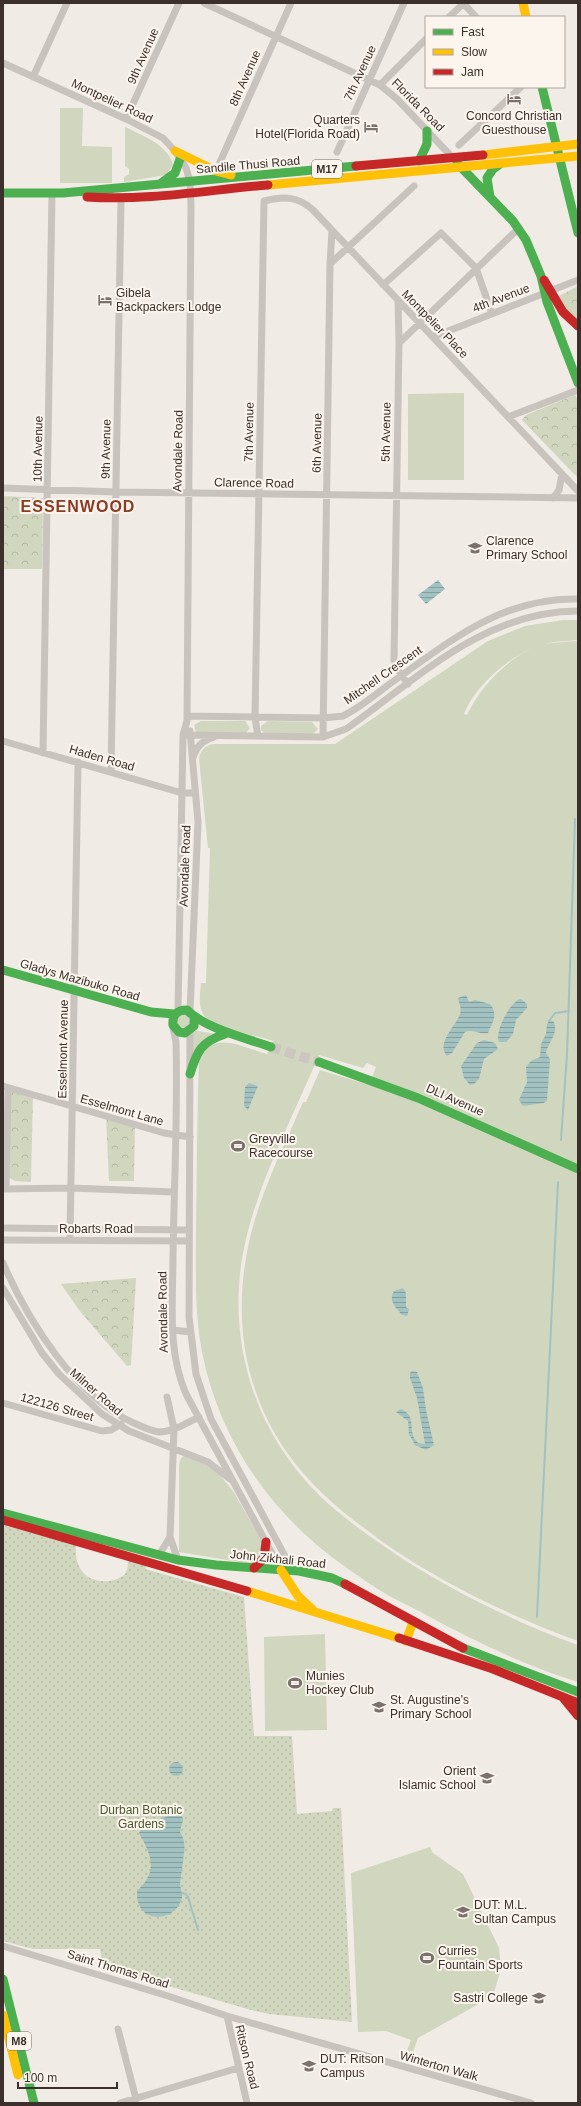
<svg xmlns="http://www.w3.org/2000/svg" width="581" height="2106" font-family="Arial,sans-serif">
<style>
.grass{fill:#d1d6bf}
.park{fill:url(#park-crowns)}
.garden{fill:url(#garden-dots)}
.water{fill:url(#water-rules)}
.lines{fill:none;stroke-linecap:round;stroke-linejoin:round}
.stream{stroke:#a1c2c1;stroke-width:2}
.secondary-tunnel{stroke:#ccc6c0;stroke-width:10;stroke-dasharray:10 5;stroke-linecap:butt}
.street{stroke:#c9c3be;stroke-width:7}
.fast{stroke:#4caf50;stroke-width:9}
.slow{stroke:#ffc107;stroke-width:9}
.jam{stroke:#c62828;stroke-width:9}
.labels{text-anchor:middle;dominant-baseline:central;stroke-width:4;stroke-linejoin:round;paint-order:stroke}
.shield{fill:#fbf5ee;stroke:#756b66;stroke-width:1}
.shield-label{font-size:11px;font-weight:bold;fill:#3b302b}
.street-label{font-size:12px;fill:#3b302b;stroke:#fbf5ee}
.poi-label{font-size:12px;fill:#3b302b;stroke:#fbf5ee;text-anchor:start}
.park-label{font-size:12px;fill:#4a5a2e;stroke:#fbf5ee}
.district-label{font-size:16px;font-weight:bold;letter-spacing:1px;fill:#8c3b22;stroke:#fbf5ee}
</style>
<defs>
<pattern id="park-crowns" width="20" height="18" patternUnits="userSpaceOnUse"><rect width="20" height="18" fill="#d1d6bf"/><path d="M2 6a3 3 0 1 1 6 0M12 15a3 3 0 1 1 6 0" fill="none" stroke="#b4b8a4"/></pattern>
<pattern id="garden-dots" width="8" height="8" patternUnits="userSpaceOnUse"><rect width="8" height="8" fill="#d1d6bf"/><path d="M2 2h.1M6 6h.1" fill="none" stroke="#b4b8a4" stroke-width="1.8" stroke-linecap="round"/></pattern>
<pattern id="water-rules" width="6" height="5" patternUnits="userSpaceOnUse"><rect width="6" height="5" fill="#a1c2c1"/><path d="M0 2.5h6" fill="none" stroke="#849e9d"/></pattern>
</defs>
<rect width="100%" height="100%" fill="#f0ebe5"/>
<path class="grass" d="M60 108H83L82 146 112 147V183H60Z
M125 127C141 135 169 145 173 165L166 175 124 182V177L129 174V169L125 166Z
M464 393V480H408V394Z
M563 620H578V640C567 641 555 641 544 644 514 652 476 684 464 714L467 715C480 686 513 652 544 644 555 642 567 642 578 641V1641C510 1616 445 1585 384 1543 363 1527 341 1512 322 1493 253 1427 229 1340 248 1247 258 1197 283 1149 303 1102H306L320 1070 369 1085 376 1067 367 1063 363 1068 319 1055C292 1119 253 1191 242 1259 228 1346 256 1433 319 1495 345 1520 376 1541 406 1561 460 1595 518 1623 578 1645V1682C526 1666 476 1642 428 1616 418 1610 408 1606 399 1601 384 1594 370 1584 357 1575 277 1522 221 1447 202 1352 194 1310 196 1267 196 1225 197 1170 197 1115 199 1060 214 1029 241 1047 267 1054L273 1041C257 1035 211 1028 203 1014 198 1005 200 993 201 983H206L210 848H208L199 759C200 751 205 745 214 744H335L488 641 525 626Z
M201 721H245L250 728 245 734 196 732 194 725Z
M268 721 312 722 318 729 313 734H265L261 730V726Z
M182 1013 189 1015 190 1027 179 1029 176 1018Z
M193 1030 216 1034 192 1058Z
M186 1455 198 1459 219 1474 233 1491 263 1543 262 1557 251 1564 179 1552V1465L181 1458Z
M325 1634 327 1730 265 1731 264 1637Z
M430 1847 433 1853 463 1874 499 1948 501 1969 493 1996 418 2038 413 2052 407 2051 411 2040 386 2031 358 2032 351 1873Z"/>
<path class="park" d="M578 286V323L565 309 559 296Z
M575 395 578 399V478L522 420 526 415Z
M3 496 43 498 42 569H3Z
M9 1089 33 1095 31 1182 15 1181 9 1178Z
M106 1116 135 1124 134 1181H109Z
M136 1278 131 1365 127 1366 79 1310 61 1284Z"/>
<path class="garden" d="M3 1525 76 1545C74 1567 85 1583 108 1581 112 1581 119 1579 123 1576 128 1572 128 1565 128 1558L147 1565 145 1569 244 1597 254 1736H292L297 1814 332 1811 333 1808H341L352 2022 269 2014 251 2010 103 1967 100 1949H33L3 1941Z"/>
<path class="water" d="M438 580 445 589 426 604 418 595Z
M466 995 469 1002 475 1000 490 1004C499 1015 492 1023 488 1033 479 1035 472 1028 465 1032L452 1053 447 1056C435 1043 457 1025 460 1014 462 1009 459 1003 458 998Z
M521 999 527 1004V1008L516 1020 513 1034 506 1042H499C494 1032 511 1000 521 999Z
M549 1021H553C560 1032 548 1042 546 1053L550 1059 547 1100 544 1103 523 1106 519 1100 527 1082 526 1067 531 1061 540 1057 541 1044 546 1034 547 1024Z
M484 1040 495 1043 498 1049 484 1059 479 1079 474 1084 470 1085 464 1078 461 1066 477 1043Z
M249 1083 258 1086 248 1110 244 1106 245 1087Z
M403 1288 406 1293V1307L409 1309 407 1316 402 1315C396 1308 388 1301 394 1291Z
M412 1371 417 1372 423 1388 426 1410 434 1445 426 1450 415 1445 409 1434 408 1421 396 1412 401 1409C416 1416 409 1427 414 1438L418 1443 425 1444 417 1398 410 1378V1373Z
M169 1769a7 7 0 1 1 14 0a7 7 0 1 1-14 0Z
M180 1811 183 1819 180 1832C187 1844 184 1849 183 1862 182 1869 181 1876 180 1883 180 1890 184 1894 181 1901 172 1924 135 1923 137 1891 158 1872 152 1856 139 1833L143 1826Z"/>
<g class="lines">
<path class="stream" d="M549 1021 555 1013 569 1011
M561 1140 567 1054 575 819
M537 1617 558 1182
M183 1893 186 1894 188 1897 198 1930"/>
<path class="secondary-tunnel" d="M271 1047 319 1062"/>
<path class="street" d="M204 3 380 85 397 99 452 157
M463 3 476 17
M449 17 464 3
M3 63 126 119 163 138 175 151 186 168 190 182 191 204 187 721 183 735 178 1011
M33 77 67 3
M380 85 426 39
M126 119 179 3
M459 145 521 87
M337 152 404 3
M220 162 291 3
M330 264 332 231
M383 285 441 233 476 268 492 314
M398 300 399 343
M433 337 578 280
M508 417 578 390
M3 488 116 492 578 498
M553 498 559 490 562 474
M408 684 398 670 394 660 399 343 519 228
M187 716 323 718 343 716C360 708 376 694 391 683 449 642 502 597 578 599
M190 731 198 822 190 1012
M183 735 323 737 346 729C418 678 485 611 578 611
M258 736 255 718 264 201C283 196 298 196 313 210L578 491
M323 737 330 264 414 186
M3 741 182 793H195
M43 753 52 193
M193 758C196 746 203 740 214 737
M111 772 121 199
M173 1028 176 1042C178 1113 174 1185 173 1256 173 1303 167 1350 186 1394L281 1570
M190 1031 189 1317 196 1374 211 1419 293 1571
M3 1086 164 1133 190 1137
M3 1189 71 1188 174 1192
M6 1189 8 1088
M3 1228 188 1230
M70 1239 78 762
M3 1240 189 1241
M3 1263C28 1321 76 1398 136 1424 143 1427 151 1431 159 1432 172 1432 187 1423 199 1417
M3 1288 42 1353 59 1374 102 1414 129 1431 208 1462 230 1479
M173 1330 190 1332
M167 1397 174 1429 170 1537 178 1560
M3 1403 102 1431 111 1430 121 1424
M159 1555 170 1537
M3 1946 168 1996 227 2016 531 2103
M227 2016 247 2103
M118 2029 136 2099
M120 2103 238 2068"/>
<path class="fast" d="M542 87 578 233
M419 161 427 144V131
M457 163 513 221 526 240 541 276 547 302 578 383
M160 184 175 173 180 159
M3 193H63L356 166
M490 197 487 178 493 169 500 164
M3 970 151 1012 174 1014
M194 1017V1026L185 1033 179 1032 173 1025C172 1015 177 1010 187 1010 206 1029 246 1038 271 1047
M319 1062 418 1098 578 1169
M190 1074C197 1051 201 1042 225 1034
M3 1513 178 1560 216 1565 299 1571 332 1578 345 1584
M463 1648 578 1692
M3 1979 34 2103"/>
<path class="slow" d="M523 3 526 17
M175 151 216 171 231 175
M483 155 578 144
M268 185 578 156
M281 1570 298 1596 313 1610
M247 1591 399 1638
M406 1641 413 1622
M3 2015 18 2075"/>
<path class="jam" d="M356 166 483 155
M87 197C148 201 207 190 268 185
M544 280 563 312 578 326
M3 1520 247 1591
M254 1568 264 1558 266 1542
M345 1584 463 1648
M399 1638 493 1669 578 1703
M564 1699 578 1716"/>
</g>
<defs>
<symbol id="hotel-bare" viewBox="-9 -9 18 18"><path d="M-6-4.5h1.5V1H6V5H4.5V3h-9V5H-6ZM-4 0a1.8 1.8 0 1 1 3.6 0ZM.5 0V-2.5h3Q6-2.5 6 0Z" fill="#7a716c" stroke="#fbf5ee" stroke-width="2.5" paint-order="stroke"/></symbol>
<symbol id="school-bare" viewBox="-9 -9 18 18"><path d="M0-5L7-2L0 1L-7-2ZM-4 1L0 2.5L4 1V4Q0 6-4 4Z" fill="#7a716c" stroke="#fbf5ee" stroke-width="2.5" paint-order="stroke"/></symbol>
<symbol id="stadium-bare" viewBox="-9 -9 18 18"><path d="M0-5a6.5 5 0 1 0 0 10a6.5 5 0 1 0 0-10ZM-3.5-1.8h7v3.6h-7Z" fill="#7a716c" stroke="#fbf5ee" stroke-width="2.5" paint-order="stroke"/></symbol>
<symbol id="university-bare" viewBox="-9 -9 18 18"><path d="M0-5L7-2L0 1L-7-2ZM-4 1L0 2.5L4 1V4Q0 6-4 4Z" fill="#7a716c" stroke="#fbf5ee" stroke-width="2.5" paint-order="stroke"/></symbol>
</defs>
<g fill-rule="evenodd">
<use href="#hotel-bare" x="504" y="89" width="20" height="20"/>
<use href="#hotel-bare" x="361" y="117" width="20" height="20"/>
<use href="#hotel-bare" x="95" y="290" width="20" height="20"/>
<use href="#school-bare" x="465" y="538" width="20" height="20"/>
<use href="#stadium-bare" x="228" y="1136" width="20" height="20"/>
<use href="#stadium-bare" x="285" y="1673" width="20" height="20"/>
<use href="#school-bare" x="369" y="1697" width="20" height="20"/>
<use href="#school-bare" x="477" y="1768" width="20" height="20"/>
<use href="#university-bare" x="453" y="1902" width="20" height="20"/>
<use href="#stadium-bare" x="417" y="1948" width="20" height="20"/>
<use href="#school-bare" x="529" y="1988" width="20" height="20"/>
<use href="#university-bare" x="299" y="2056" width="20" height="20"/>
</g>
<g class="labels">
<g class="shield">
<rect x="312" y="160" width="30" height="18" rx="3"/>
<rect x="7" y="2032" width="24" height="18" rx="3"/>
</g>
<g class="shield-label">
<text x="327" y="169">M17</text>
<text x="19" y="2041">M8</text>
</g>
<g class="street-label">
<text transform="translate(143 56) rotate(-66)">9th Avenue</text>
<text transform="translate(360 73) rotate(-65)">7th Avenue</text>
<text transform="translate(245 78) rotate(-66)">8th Avenue</text>
<text transform="translate(112 101) rotate(25)">Montpelier Road</text>
<text transform="translate(418 105) rotate(45)">Florida Road</text>
<text transform="translate(248 165) rotate(-5)">Sandile Thusi Road</text>
<text transform="translate(501 298) rotate(-21)">4th Avenue</text>
<text transform="translate(435 324) rotate(46)">Montpelier Place</text>
<text transform="translate(249 432) rotate(-89)">7th Avenue</text>
<text transform="translate(386 432) rotate(-89)">5th Avenue</text>
<text transform="translate(317 443) rotate(-89)">6th Avenue</text>
<text transform="translate(38 449) rotate(-89)">10th Avenue</text>
<text transform="translate(106 449) rotate(-89)">9th Avenue</text>
<text transform="translate(178 451) rotate(-89)">Avondale Road</text>
<text transform="translate(254 483) rotate(1)">Clarence Road</text>
<text transform="translate(383 675) rotate(-35)">Mitchell Crescent</text>
<text transform="translate(102 758) rotate(16)">Haden Road</text>
<text transform="translate(185 866) rotate(-88)">Avondale Road</text>
<text transform="translate(80 980) rotate(16)">Gladys Mazibuko Road</text>
<text transform="translate(63 1049) rotate(-89)">Esselmont Avenue</text>
<text transform="translate(455 1100) rotate(24)">DLI Avenue</text>
<text transform="translate(122 1110) rotate(16)">Esselmont Lane</text>
<text x="96" y="1229">Robarts Road</text>
<text transform="translate(163 1312) rotate(-91)">Avondale Road</text>
<text transform="translate(96 1392) rotate(41)">Milner Road</text>
<text transform="translate(57 1407) rotate(16)">122126 Street</text>
<text transform="translate(278 1559) rotate(6)">John Zikhali Road</text>
<text transform="translate(118 1969) rotate(17)">Saint Thomas Road</text>
<text transform="translate(247 2057) rotate(76)">Ritson Road</text>
<text transform="translate(439 2066) rotate(16)">Winterton Walk</text>
</g>
<g class="poi-label">
<text x="514" y="116" text-anchor="middle">Concord Christian<tspan x="514" dy="14">Guesthouse</tspan></text>
<text x="360" y="120" text-anchor="end">Quarters<tspan x="360" dy="14">Hotel(Florida Road)</tspan></text>
<text x="116" y="293">Gibela<tspan x="116" dy="14">Backpackers Lodge</tspan></text>
<text x="486" y="541">Clarence<tspan x="486" dy="14">Primary School</tspan></text>
<text x="249" y="1139">Greyville<tspan x="249" dy="14">Racecourse</tspan></text>
<text x="306" y="1676">Munies<tspan x="306" dy="14">Hockey Club</tspan></text>
<text x="390" y="1700">St. Augustine's<tspan x="390" dy="14">Primary School</tspan></text>
<text x="476" y="1771" text-anchor="end">Orient<tspan x="476" dy="14">Islamic School</tspan></text>
<text x="474" y="1905">DUT: M.L.<tspan x="474" dy="14">Sultan Campus</tspan></text>
<text x="438" y="1951">Curries<tspan x="438" dy="14">Fountain Sports</tspan></text>
<text x="528" y="1998" text-anchor="end">Sastri College</text>
<text x="320" y="2059">DUT: Ritson<tspan x="320" dy="14">Campus</tspan></text>
</g>
<g class="park-label">
<text x="141" y="1810">Durban Botanic<tspan x="141" dy="14">Gardens</tspan></text>
</g>
<g class="district-label">
<text x="78" y="506">ESSENWOOD</text>
</g>
</g>
<rect width="581" height="2106" fill="none" stroke="#3b302b" stroke-width="8"/>
<rect x="425" y="16" width="140" height="72" fill="#fbf5ee" stroke="#aea6a0"/>
<rect x="433" y="29" width="20" height="6" fill="#4caf50" stroke="#aea6a0"/>
<text x="461" y="36" font-size="12" fill="#3b302b">Fast</text>
<rect x="433" y="49" width="20" height="6" fill="#ffc107" stroke="#aea6a0"/>
<text x="461" y="56" font-size="12" fill="#3b302b">Slow</text>
<rect x="433" y="69" width="20" height="6" fill="#c62828" stroke="#aea6a0"/>
<text x="461" y="76" font-size="12" fill="#3b302b">Jam</text>
<path d="M18 2082v6h99v-6" fill="none" stroke="#3b302b" stroke-width="2"/>
<text x="24" y="2082" font-size="12" fill="#3b302b" stroke="#fbf5ee" stroke-width="3" paint-order="stroke">100 m</text>
</svg>
